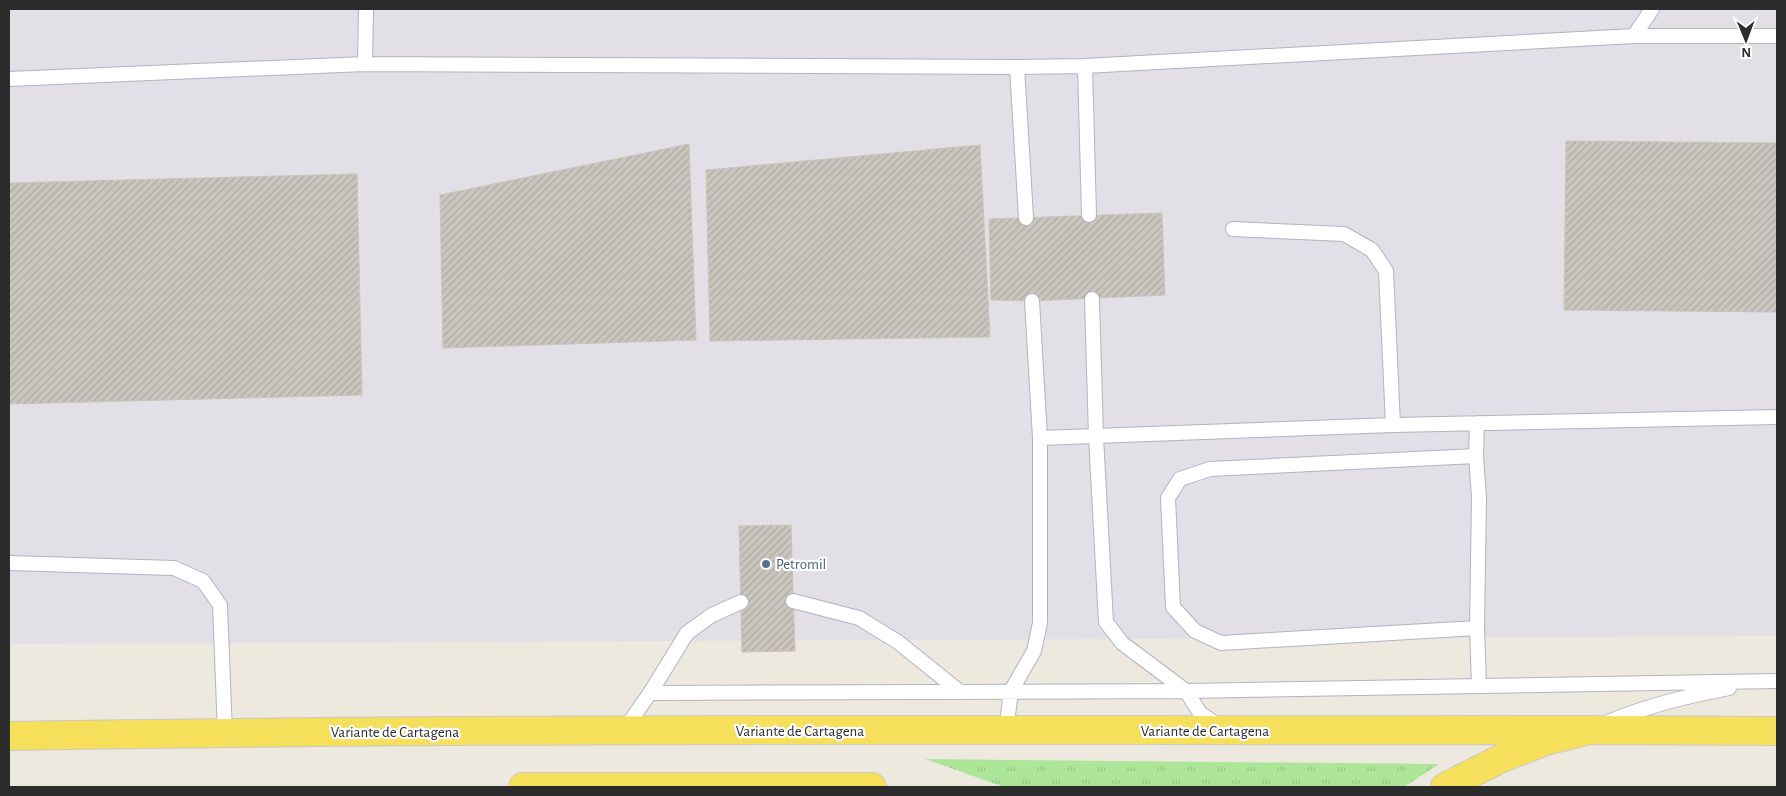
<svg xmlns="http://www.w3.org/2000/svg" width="1786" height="796" font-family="'Alegreya Sans',sans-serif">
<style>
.industrial{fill:#e2dfe7}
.grass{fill:url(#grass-tufts)}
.building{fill:url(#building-hatch);stroke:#cac5b7}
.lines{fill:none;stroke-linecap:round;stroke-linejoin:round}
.lane-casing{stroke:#b2b3c0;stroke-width:16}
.primary-casing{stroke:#c8c8c8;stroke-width:30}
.lane{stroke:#fff;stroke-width:14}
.primary{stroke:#f6df5b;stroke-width:28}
.service-dot{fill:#5c6f8a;stroke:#fff;stroke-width:2}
.labels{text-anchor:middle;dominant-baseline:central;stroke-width:4.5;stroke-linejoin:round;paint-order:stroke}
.service-label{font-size:15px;fill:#4e5e75;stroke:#fff;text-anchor:start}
.street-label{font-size:15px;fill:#2c2c2c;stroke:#fff}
</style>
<defs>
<pattern id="grass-tufts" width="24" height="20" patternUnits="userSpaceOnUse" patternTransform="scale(1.25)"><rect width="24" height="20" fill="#ade699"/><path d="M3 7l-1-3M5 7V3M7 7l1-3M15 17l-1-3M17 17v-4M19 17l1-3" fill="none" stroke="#95c584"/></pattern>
<pattern id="building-hatch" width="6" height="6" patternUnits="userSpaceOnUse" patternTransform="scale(1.25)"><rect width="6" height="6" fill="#cac5bd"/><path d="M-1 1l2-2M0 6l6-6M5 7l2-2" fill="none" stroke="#aea9a3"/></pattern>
</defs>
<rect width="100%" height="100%" fill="#eee9de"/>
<path class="industrial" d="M9 9H1777V636L9 644Z"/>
<path class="grass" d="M925 759 1439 764 1404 787H1004Z"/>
<path class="building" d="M1566 141 1777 143V312L1564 310Z
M689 144 696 340 443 348 440 195Z
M980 145 990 337 710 341 706 170Z
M357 174 362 395 9 404V183Z
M1162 213 1165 295 1032 301 991 300 989 219Z
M791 525 795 651 742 652 739 526Z"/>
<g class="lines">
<defs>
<path id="lane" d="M1634 36 1652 9
M365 64 366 9
M1085 66 1089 215
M1017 67 1026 218
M9 79 365 64 1017 67 1085 66 1634 36H1777
M1233 229 1344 234 1372 250 1386 271 1393 425
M1092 299 1096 437 1106 622 1122 643 1186 691 1200 713 1219 726
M1477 423 1476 456 1479 497 1477 628 1479 685
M1040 438 1393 425 1777 417
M1476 456 1210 469 1180 479 1168 498 1173 607 1195 631 1221 643 1477 628
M9 563 174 568 203 581 220 605 225 733
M793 601 859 618 898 642 960 692
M650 693 687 633 712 615 741 602
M1606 723C1645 706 1687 696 1729 688
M624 730 650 693 1186 691 1777 681
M1006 731 1011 691 1034 651 1040 623V438L1032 301"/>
<path id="primary" d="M9 736C536 727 1063 731 1590 730
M523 787H872
M1445 787 1502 758 1546 741 1590 730 1777 731"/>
</defs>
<use href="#lane" class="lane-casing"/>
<use href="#primary" class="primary-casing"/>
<use href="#lane" class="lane"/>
<use href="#primary" class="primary"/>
</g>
<circle class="service-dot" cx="766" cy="564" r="5"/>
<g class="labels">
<g class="service-label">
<text x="776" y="564">Petromil</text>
</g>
<g class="street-label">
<text x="800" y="731">Variante de Cartagena</text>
<text x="1205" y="731">Variante de Cartagena</text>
<text x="395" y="732">Variante de Cartagena</text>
</g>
</g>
<rect width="1786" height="796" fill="none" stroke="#2c2c2c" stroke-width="20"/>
<g transform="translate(1746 40) rotate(179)" stroke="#ffffff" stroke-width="4" paint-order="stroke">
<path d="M0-4L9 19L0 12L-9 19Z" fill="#2c2c2c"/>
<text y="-8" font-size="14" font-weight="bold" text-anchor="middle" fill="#2c2c2c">N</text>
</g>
</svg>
